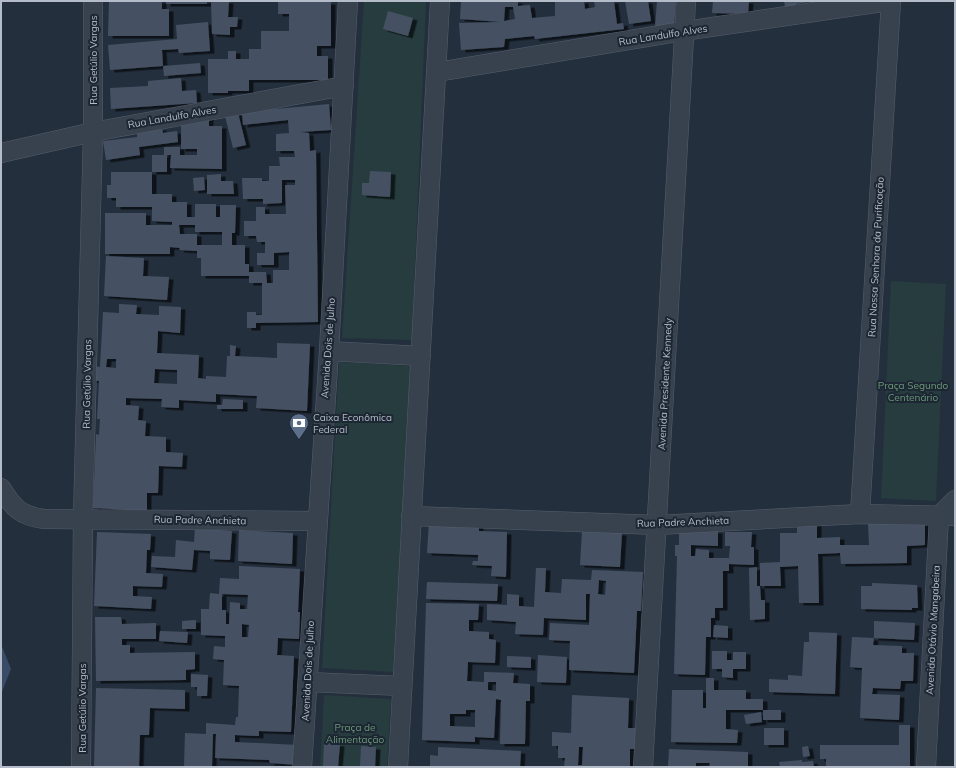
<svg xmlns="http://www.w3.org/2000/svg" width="956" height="768" font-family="Mulish,sans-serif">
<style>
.green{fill:#263c3f}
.water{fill:#394c67}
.building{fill:#455162;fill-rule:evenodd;filter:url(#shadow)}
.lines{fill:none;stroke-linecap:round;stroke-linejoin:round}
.minor-casing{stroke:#565f6c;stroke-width:20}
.minor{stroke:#38414e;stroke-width:19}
.labels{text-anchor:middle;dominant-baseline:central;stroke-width:4;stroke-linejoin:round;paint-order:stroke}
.street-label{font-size:10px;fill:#b4bcc9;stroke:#1d2633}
.park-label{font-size:10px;fill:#6b9a76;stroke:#1d2633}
.poi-label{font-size:10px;fill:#b4bcc9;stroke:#1d2633;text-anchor:start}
</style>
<defs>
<filter id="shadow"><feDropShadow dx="4.5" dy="2.5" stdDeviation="0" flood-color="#0009"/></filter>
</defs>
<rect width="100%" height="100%" fill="#242f3e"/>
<path class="green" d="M364 1H426L412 340 342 338Z
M891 281 946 284 936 501 881 498Z
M339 362 411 366 393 672 322 668Z
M324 695 391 699 387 767H320Z"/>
<path class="water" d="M1 644 11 669 1 694Z"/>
<path class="building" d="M109 1H162V9H169V36H108Z
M166 1H207V4H166Z
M211 1H229L228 17H238L237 27H230V35L212 34Z
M461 1H518V6L530 5 532 18 555 16V1H584L585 9 595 7 594 1H614L617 24 623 23 624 29 535 39 534 36 505 39 504 47 461 50 459 23 501 22 460 19ZM505 7H513L515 19 504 21Z
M625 1H648L651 21 629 24Z
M657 1H676L674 28 655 27Z
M713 1H749L748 14 712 13Z
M784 1H809V2L796 4 798 10 786 12Z
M278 2H331V46H317V56H328V80H249V91H228V93H208V59H228V51H236V59H249V49H261V31H289V14H278Z
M388 11 413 18 408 36 383 29Z
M208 22 210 51 179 53 178 49 162 50 163 66 110 70 108 45 177 39 176 25Z
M200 63 201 73 164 76 163 66Z
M181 78 182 91 196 90 197 103 111 109 110 88 148 86V81Z
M329 104 331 130 300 132 309 133 310 151 316 150 318 322 256 323V328H247V312H256V315H262V283H249V276H201V258H197V251L179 250 180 248 170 247V254H105V213H146V225H172V222L152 221V207H116V198H107V185H111V172H152V155H164V147H180V155H197V149H181V122L209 116V126H222V169L170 168 171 155H167V172H152V194H172V202H187V217H195V204H216V217H220V205H236L235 233H232V245H245V264H249V272H266L267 283H273V270H289V252L274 253V265H257V253H265V242H257L256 236H244V221H256V207H265V214H286L285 185H295V180H282V203L263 204V199H243L242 178H262V181H269V166H280L279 157H295L294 151H276V134L289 133 288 120 243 125 242 112ZM179 225H195V232H222V245H197V234H180Z
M238 113 246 145 233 148 225 116Z
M162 128 163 133 177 131 178 142 139 147 140 155 106 160 103 141 137 137V131Z
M370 171 391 172 390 197 362 195V183H369Z
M221 174V181H233L234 194H207V175Z
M204 177 205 190 194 191 193 178Z
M106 256 144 258 143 276 169 277 167 300 104 296Z
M119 304 137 305 136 314 159 315V306L181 307 180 333 158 331 157 353 199 355 198 378 206 379V376L226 377 227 356H230V345L236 346 235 356 277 358V343L310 344 307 411 256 408 257 396 216 394V402L179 400V408L161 407 162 399 126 398V405L139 406 138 420 146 421 145 436 166 437V452L183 453 182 467 159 466 158 493H147V511L93 508 96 434 99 435 100 419H97L99 381 89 380 90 366 100 367 103 312 119 313ZM107 359H116V368L106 367ZM155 369 177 370V384L154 383Z
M223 399 243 400V409H217V405H222Z
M429 521 479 523V531L507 532 506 577 491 576 492 566 472 565 473 561H478V555L427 553Z
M817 523V538L840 537V545H869L868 524 925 523V545L907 546V563L841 564 840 553 818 554 819 603H799L798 566 780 567 781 586H760V563L780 562V533H797V524Z
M195 528 232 531 230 560 210 559V551L194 550 192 570 151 567 152 556 175 557 176 540 194 542Z
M239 530 293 533 292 564 238 561Z
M679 530 718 531V546L691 545V556H695L696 549 709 550V558H729L730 546H725V532H752L751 547H754V565L729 564V571H723V608H715V618H711V637H706L705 675 674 674 677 556H675V545H679Z
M582 531 622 533 620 567 580 565Z
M97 532 151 534 150 550H147L146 573 163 574 162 587 133 586V596L152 597 151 609 94 606Z
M239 566 300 569 298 612H300L299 639 278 638 277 655 294 656 291 732 259 731V736L235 735V742L298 745 297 765 270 763 269 760 215 758 216 734H213L212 767H184L185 733 206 734V723L235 725 236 717H238L239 686 223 685 224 660 213 659 214 646 225 647V636L201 635V609H209L210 593 219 594 220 578 239 579ZM222 594 248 595 247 609H240V603L230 602 229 624H226V610H222ZM242 624 249 625 248 637H242Z
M757 567V586H760L761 600H765V619L750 620 749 568Z
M536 568H546L545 592 561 593 562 579 591 580 592 570 643 572 641 611H637L634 673 569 670 570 641 549 640 550 623 589 625 590 594H586V620L544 618 543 635 515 634 516 622 487 620V604L507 605V594L519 595V606L534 607ZM599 580 606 581 605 595 598 594Z
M427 582 498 584 497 601 426 599Z
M872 583 917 585 918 608H912V610L861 609V586H872Z
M426 603 479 604 478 620H469V631L489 632V639L496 640 495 663 468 662 467 681 484 682V672L514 673 513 683 530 684V701H526L525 744H500L501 700 496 699 494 738 475 737V742L422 740ZM488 682H496V691L488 690ZM466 710H475V727L450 726V714H466Z
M95 617H121L122 624 156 623V639H122V645H130V653L195 652V669L186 670V680L96 681Z
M196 620V629H182V621Z
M874 621 915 623 914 640 874 638Z
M714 625 728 626V638L713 637Z
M160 631 188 632 187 643 159 641Z
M809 632 837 633 835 694 769 692V679L788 680V675L802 676 804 642H809Z
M852 637 874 638 873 645 902 646V653H914L913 681H901L900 689 873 688 872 694 900 695 899 720 860 718 862 668 850 667Z
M712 651H727V660H733V652H746V669H733V678L722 677V669H712Z
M538 655 567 657 566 683 537 682Z
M507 656 531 657V668L507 667Z
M191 674 208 675 207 696H197V687H191Z
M706 678H714V690H746V699H763V710H781V720H763V710H726V729L738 730 737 743 671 742 672 690H703V708H706Z
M96 688 185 690V709L150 708 149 735H140L139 767H94Z
M572 695 629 698 628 728H637L636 749H630V767H564L565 758H558V746H552V732L571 733ZM579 747H583L582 765H578Z
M761 712 762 722 746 724 744 715Z
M899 725H910V767H826V759H820V745H899Z
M764 728H784V745H764Z
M324 743 340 744 338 767H323Z
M361 746 376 747 375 767H360Z
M808 746 810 756 803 757 802 747Z
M438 747 521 751 520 767H430V755L438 756Z
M669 749 748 752V767H709L710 763H696V767H668Z
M802 760V762L813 761 814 767H780L779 762Z"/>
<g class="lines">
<defs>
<path id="minor" d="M437 72 684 31 889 1
M1 153 93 132 344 86
M329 351 421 356
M1 488C13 508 21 516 44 519L317 521
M860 514 891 1
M411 516 658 525 860 514 955 516
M308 682 402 686
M81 767 83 518 93 132V1
M302 767 329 351 348 1
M398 767 440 1
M643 767 686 1
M926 767 939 516 955 500"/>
</defs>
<use href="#minor" class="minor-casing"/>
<use href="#minor" class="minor"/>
</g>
<defs>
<symbol id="bank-pin" viewBox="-11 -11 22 30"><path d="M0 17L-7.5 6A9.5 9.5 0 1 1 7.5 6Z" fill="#5c6f8a" stroke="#1d2633"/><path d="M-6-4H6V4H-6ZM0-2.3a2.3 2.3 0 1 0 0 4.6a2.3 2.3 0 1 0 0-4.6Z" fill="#fff"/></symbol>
</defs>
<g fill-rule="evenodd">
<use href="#bank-pin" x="288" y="412" width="22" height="30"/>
</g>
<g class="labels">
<g class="street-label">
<text transform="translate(663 35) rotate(-9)">Rua Landulfo Alves</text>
<text transform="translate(93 60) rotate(-90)">Rua Getúlio Vargas</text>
<text transform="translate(172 117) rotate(-10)">Rua Landulfo Alves</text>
<text transform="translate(876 257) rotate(-87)">Rua Nossa Senhora da Purificação</text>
<text transform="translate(328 348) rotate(-86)">Avenida Dois de Julho</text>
<text transform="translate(87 384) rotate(-89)">Rua Getúlio Vargas</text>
<text transform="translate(665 384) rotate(-87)">Avenida Presidente Kennedy</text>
<text transform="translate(200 520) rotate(1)">Rua Padre Anchieta</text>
<text transform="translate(683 522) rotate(-2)">Rua Padre Anchieta</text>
<text transform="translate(933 630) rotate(-87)">Avenida Otávio Mangabeira</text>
<text transform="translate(308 671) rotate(-87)">Avenida Dois de Julho</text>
<text transform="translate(82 708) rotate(-90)">Rua Getúlio Vargas</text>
</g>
<g class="park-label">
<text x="913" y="385">Praça Segundo<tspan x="913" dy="12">Centenário</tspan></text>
<text x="355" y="727">Praça de<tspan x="355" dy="12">Alimentação</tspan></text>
</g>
<g class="poi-label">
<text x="313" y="417">Caixa Econômica<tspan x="313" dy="12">Federal</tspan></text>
</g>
</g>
<rect width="956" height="768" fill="none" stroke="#b4bcc9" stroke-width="4"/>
</svg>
